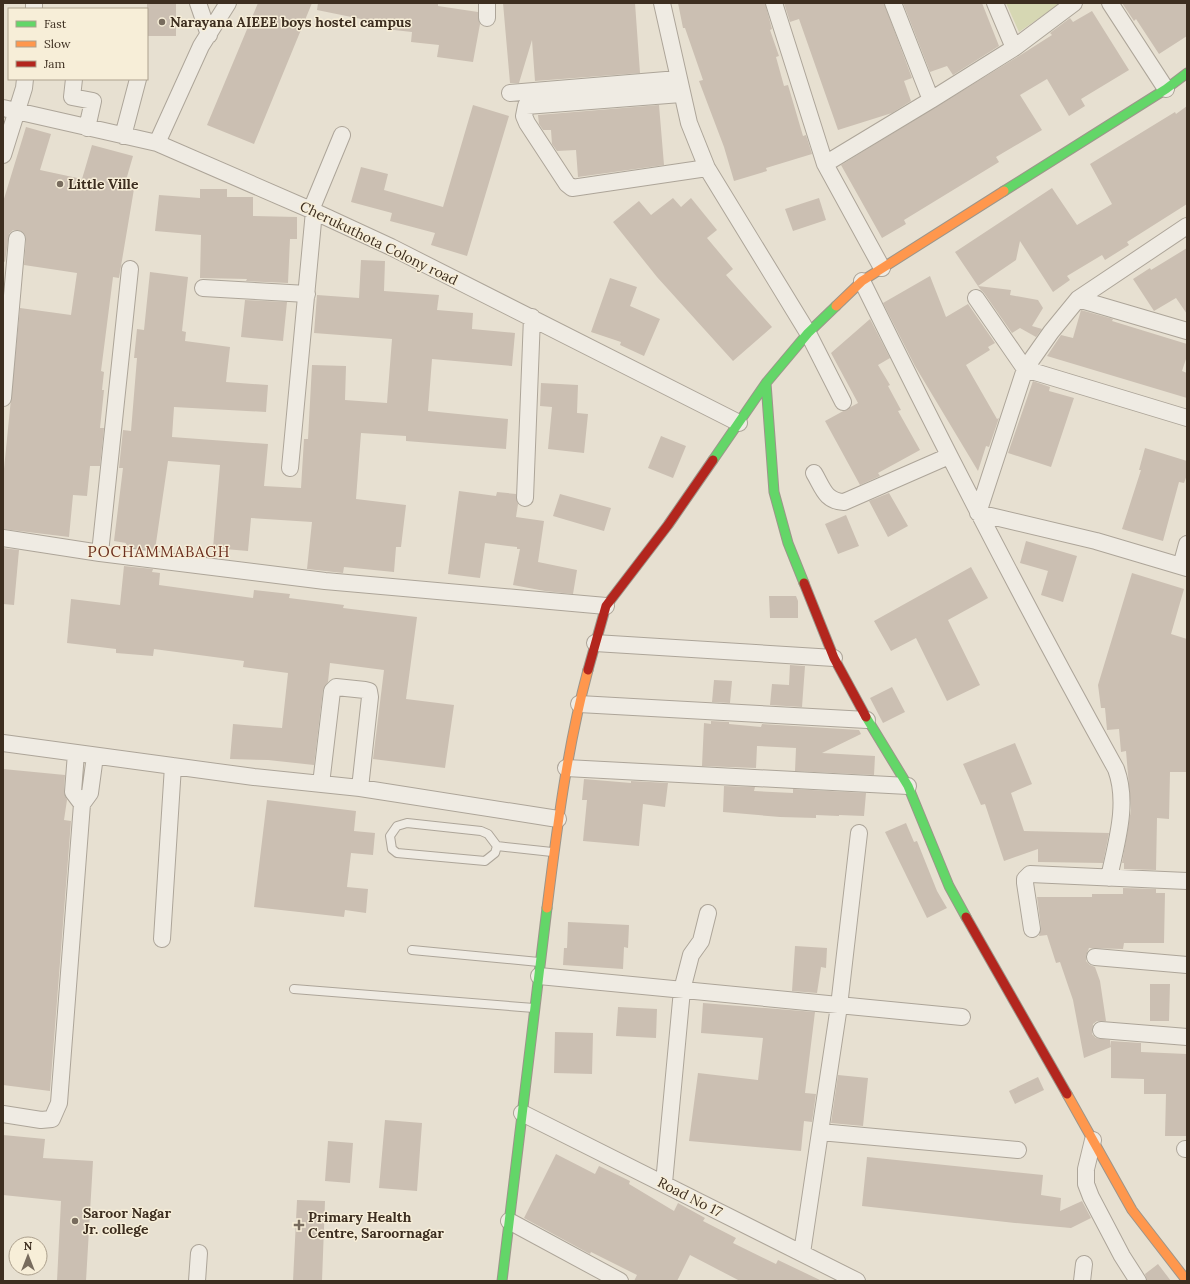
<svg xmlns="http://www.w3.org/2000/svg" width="1190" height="1284" font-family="Lora,serif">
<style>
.green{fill:#d6d7b3}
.building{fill:#cbbfb2}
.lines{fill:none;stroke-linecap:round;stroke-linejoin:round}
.lane-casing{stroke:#ada599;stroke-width:10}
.street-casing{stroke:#ada599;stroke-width:18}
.fast-casing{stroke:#9c958a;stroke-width:11}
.slow-casing{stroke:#9c958a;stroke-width:11}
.jam-casing{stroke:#9c958a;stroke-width:11}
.lane{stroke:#efebe3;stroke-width:8}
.street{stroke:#efebe3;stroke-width:16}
.fast{stroke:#63d668;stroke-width:9}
.slow{stroke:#ff974d;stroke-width:9}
.jam{stroke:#b3261e;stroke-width:9}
.poi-dot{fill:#786c5e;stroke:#f7eed8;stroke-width:1.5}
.labels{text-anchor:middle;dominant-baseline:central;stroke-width:3;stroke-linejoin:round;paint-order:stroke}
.poi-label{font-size:14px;font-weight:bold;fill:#3d2e20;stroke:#f7eed8;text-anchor:start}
.street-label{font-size:14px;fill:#3d2e20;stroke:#f7eed8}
.neighbourhood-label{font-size:15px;letter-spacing:1px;fill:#6b2e1e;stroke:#f7eed8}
</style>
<rect width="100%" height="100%" fill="#e7e0d1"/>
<path class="green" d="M1006 3H1061L1019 32Z"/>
<path class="building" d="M147 3H176V36H147Z
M258 3H312L254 144 207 125Z
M318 3H438V6L478 12 480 24 473 62 437 57 439 45 411 42 412 32 376 28V22L317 10Z
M503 3H635L640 73 535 81 532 40 519 83H510Z
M678 3H765L772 29 770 30 779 56 776 57 784 86 788 85 803 136 806 135 812 154 766 168 767 171 734 181 724 147 699 81 703 80 685 28H683Z
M784 3H884L912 78 904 81 911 101 892 113 838 130 799 19 790 22Z
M903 3H982L999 46 953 75 947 66 930 72Z
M1122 3H1187V36L1159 54 1136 19 1134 21Z
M1092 11 1129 70 1081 99 1085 106 1069 116 1047 79 1020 95 1042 130 996 157 999 162 904 220 906 224 882 238 841 165 1019 56 1052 35 1050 33 1070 18 1073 22Z
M473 105 509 116 467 256 431 245 435 233 390 221 392 213 351 202 361 167 388 174 384 190 443 207Z
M659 105 664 165 578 177 576 150 557 151 552 144 551 130H543L539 124 538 115Z
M1187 106V204L1127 242 1129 245 1105 260 1102 255 1067 276 1070 280 1053 292 1020 241 1016 260 978 286 1011 290 1010 295 1038 300 1043 308 1032 326 1042 329 1036 337 1020 328 1012 333 984 293 980 289 955 252 1052 188 1077 225 1112 204 1090 164 1175 112 1176 114Z
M26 127 51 134 40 170 82 179 92 145 133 156 124 187 134 189 119 278 113 277 101 371 104 372 102 390H104L100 428H104L100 466H90L87 496 73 495 69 537 3 529V479L20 308 71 315 77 273 24 265 26 239 25 235 18 230H13L9 234 5 262 3 261V202Z
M200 189H227V197H253V216L297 217V239H290L288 283 246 281 247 279 200 278 201 235 155 231 159 195 200 198Z
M673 198 681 207 691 198 717 230 707 238 733 269 726 275 772 327 733 361 657 277 613 222 639 201 651 215Z
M819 198 826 220 793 231 785 209Z
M1187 248V314L1176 298 1154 311 1133 279 1150 268 1151 270Z
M361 260 385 261 384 291 439 295 437 310 473 313 472 329 515 333 512 366 432 359 428 411 508 419 506 449 406 441V436L361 433 356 499 406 505 401 547H396L394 572 344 567 343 573 307 569 312 522 251 518 248 551 213 548 220 465 168 461 155 550 125 547 126 543 114 541 123 468H119L123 430 131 431 137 358H134L137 329 144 330 150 272 188 277 182 331 186 332 185 341 230 347 226 382 268 385 266 412 174 407 172 437 268 444 264 486 301 488 304 439H308L312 365 346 366 345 400 387 403 392 339 314 333 317 295 359 298Z
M930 276 946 317 968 304 995 343 988 347 990 350 966 365 997 419 999 418 989 447 986 446 978 471 915 366 883 303Z
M610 278 637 287 630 306 660 319 644 356 620 345 621 342 591 332Z
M245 300 287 302 283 341 241 337Z
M1081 310 1113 319 1112 321 1187 344V356L1182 371 1187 373V398L1047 356 1061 335 1073 338Z
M870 319 890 358 878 365 890 385 888 386 901 410 898 411 920 450 878 473 880 476 860 485 825 421 858 403 831 353Z
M1033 381 1050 387 1049 391 1074 398 1051 467 1008 453Z
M541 383 578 385 577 413 588 414 584 453 548 449 552 407 540 406Z
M661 436 686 446 673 478 648 468Z
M1145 448 1187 461V475L1184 483 1179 482 1163 541 1122 529 1141 470H1139Z
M459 491 496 496 497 492 516 494 518 504 516 517 544 521 538 562 577 570 573 594 545 591 513 585 520 549H517V547L485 543 480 578 448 574Z
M889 493 908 526 888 537 869 501Z
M560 494 611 508 604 531 553 516Z
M846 515 859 546 838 554 825 524Z
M1026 541 1077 556 1063 602 1041 595 1048 571 1020 563Z
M3 548 19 550 14 605 3 604Z
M124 566 153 569 152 572 160 573 159 585 253 598 254 590 290 594 289 598 344 605 343 608 417 617 406 699 454 705 445 768 373 759 384 670 330 663 328 682 323 690 314 765 268 760 230 759 233 724 282 728 288 673 243 667 244 661 154 649 153 656 116 653V649L67 643 71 599 120 605Z
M971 567 988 598 948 620 980 685 947 701 916 638 891 651 874 621Z
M1132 573 1184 589 1171 634 1187 639V772H1170L1169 819 1157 818 1156 870 1124 869V863H1122L1131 810 1126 751 1121 752 1119 729 1107 730 1105 708H1101L1098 685Z
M769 596H796L798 601V618H770Z
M790 665 805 666 802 707 770 705 772 684 789 685Z
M714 680 732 681 730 703 712 702Z
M892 687 905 712 883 723 870 698Z
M711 721 729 722V724L761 727 762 724 859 730 861 734 822 753 875 756 874 775 795 771 796 748 757 746 756 768 702 766 704 723 711 724Z
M1015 743 1032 784 1011 793 1024 831 1109 833 1103 863 1038 862V849L1004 861 985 804 981 805 963 764Z
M3 769 65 775 64 791 67 800 64 820 71 821 50 1091 3 1085Z
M584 779 631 783V781L668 783 665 807 643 804 639 846 583 841 587 800H582Z
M724 786 755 787 754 791 793 793V789L866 793 864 816 839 815V816L816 815V818L780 817 723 812Z
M267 800 356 811 354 831 375 833 373 855 351 853 347 887 368 889 366 913 345 910 344 917 254 907Z
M906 823 914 842 917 841 937 891 947 908 927 918 885 832Z
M1123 888 1156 889V893H1165L1164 943H1124L1123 949 1089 948 1086 956V961L1090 965 1095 967 1100 981 1106 1021H1097L1093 1024 1092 1034 1096 1038 1110 1040 1111 1047 1084 1058 1073 1000 1060 962 1056 963 1047 935 1039 936 1041 928 1037 897H1092V894H1123Z
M568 922 629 925 628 948 624 947 623 969 563 965 564 948H567Z
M795 946 827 948 826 968 821 967 817 993 792 991Z
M1150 984H1170L1169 1021H1150Z
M703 1003 815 1012 805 1093 816 1094 812 1122 804 1121 801 1151 689 1141 698 1073 758 1080 763 1038 701 1033Z
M618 1007 657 1009 656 1038 616 1036Z
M555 1032 593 1033 592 1074 554 1073Z
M1111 1041 1141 1043V1052L1187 1054 1186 1136H1165L1166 1094H1144V1079L1111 1078Z
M838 1075 868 1078 863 1126 831 1123Z
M1038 1077 1044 1090 1015 1104 1009 1091Z
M385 1120 422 1123 417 1191 379 1188Z
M3 1135 45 1139 43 1158 93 1161 86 1281H57L61 1201 3 1195Z
M328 1141 353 1143 350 1183 325 1181Z
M556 1154 595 1174 599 1166 630 1181 629 1184 674 1211 678 1203 705 1218 703 1221 736 1238 733 1243 776 1264 778 1260 822 1281H740L690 1255 677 1281H634L637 1275 591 1252 590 1254 524 1218Z
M867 1157 1043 1175 1041 1195 1061 1198 1060 1211 1082 1201 1091 1218 1071 1228 1015 1223 862 1206Z
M297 1200 325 1201 322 1281H293Z
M1158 1264 1171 1281H1147L1145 1274Z"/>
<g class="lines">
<defs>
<path id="lane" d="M407 823 481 831 488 834 497 846 495 853 485 861 397 853 392 849 390 836 397 826Z
M497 846 552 852
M412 950 539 962
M294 989 534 1008"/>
<path id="street" d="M198 3 209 35
M487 3V18
M662 3 689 123 707 168 808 333 843 402
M774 3 825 164 882 268
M995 3 1014 48
M1110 3 1166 89
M34 9V3
M74 79 72 97 93 101 87 128
M510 93 678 79
M681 94 526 106 524 116 527 123 567 184 572 188 707 168
M931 100 1014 48 1074 3
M3 108 157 143 311 210 391 247 739 423
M123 136 138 79
M157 143 201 46 228 3
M3 155 24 88 25 79
M825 164 931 100 893 3
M311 210 342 135
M1187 226 1078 299 1051 332 1025 369 978 513 1096 541 1187 568
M862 281C943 446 1027 609 1116 769 1129 804 1116 843 1109 878
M203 288 307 294
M976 298 1025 369 1187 418
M1078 299 1187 331
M3 398 17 239
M290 468 314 211
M814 473C823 488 825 501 844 502L949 456
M525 498 532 317
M3 538 100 553 325 581 606 606
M100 553 130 269
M1181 566 1187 544
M595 643 834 658
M579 704 867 720
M3 743 254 777 360 788 558 819
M76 753 73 792 82 804 90 793 95 756
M566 768 908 786
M321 784 332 691 336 687 365 690 369 691 370 697 360 788
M1032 929 1025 883V879L1030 874 1187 881
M162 939 173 766
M1095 957 1187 965
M539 976 962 1017
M1101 1030 1187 1037
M522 1113 857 1281
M3 1114 41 1120 52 1119 59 1103 82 804
M820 1132 839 1006 859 833
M1093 1140 1086 1169V1184L1091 1197 1122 1256 1138 1281
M1185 1149H1187
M664 1183 682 990 691 955 701 941 708 913
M509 1221 620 1281
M802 1253 820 1132 1018 1150
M197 1281 199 1253
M1082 1281 1084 1264"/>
<path id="fast" d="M1004 191 1166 89 1187 73
M766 383 774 492 788 543 804 583
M713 460 766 383 808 333 836 306
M866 717 908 786 949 886 966 917
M502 1281 547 908"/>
<path id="slow" d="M836 306 862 281 1004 191
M547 908C557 828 567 748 588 670
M1067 1094 1132 1210 1187 1281"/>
<path id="jam" d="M804 583 834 658 866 717
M588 670 606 606 668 525 713 460
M966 917 1067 1094"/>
</defs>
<use href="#lane" class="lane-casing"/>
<use href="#street" class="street-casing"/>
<use href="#fast" class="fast-casing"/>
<use href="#slow" class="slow-casing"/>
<use href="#jam" class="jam-casing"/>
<use href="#lane" class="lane"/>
<use href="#street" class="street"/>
<use href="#fast" class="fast"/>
<use href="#slow" class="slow"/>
<use href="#jam" class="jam"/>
</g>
<g class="poi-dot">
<circle cx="162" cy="22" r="4"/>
<circle cx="60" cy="184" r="4"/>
<circle cx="75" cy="1221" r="4"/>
<path d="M297 1219h4v4h4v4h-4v4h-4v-4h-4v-4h4z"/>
</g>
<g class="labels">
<g class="poi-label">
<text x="170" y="22">Narayana AIEEE boys hostel campus</text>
<text x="68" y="184">Little Ville</text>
<text x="83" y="1213">Saroor Nagar<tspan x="83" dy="16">Jr. college</tspan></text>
<text x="308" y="1217">Primary Health<tspan x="308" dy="16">Centre, Saroornagar</tspan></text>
</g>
<g class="street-label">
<text transform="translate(379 243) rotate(26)">Cherukuthota Colony road</text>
<text transform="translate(690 1197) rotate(27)">Road No 17</text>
</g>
<g class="neighbourhood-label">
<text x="159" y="551">POCHAMMABAGH</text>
</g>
</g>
<rect width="1190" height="1284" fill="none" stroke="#3d2e20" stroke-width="8"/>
<rect x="8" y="8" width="140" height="72" fill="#f7eed8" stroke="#ada18e"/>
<rect x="16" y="21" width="20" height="6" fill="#63d668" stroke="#ada18e"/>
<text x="44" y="28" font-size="12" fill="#3d2e20">Fast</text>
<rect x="16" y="41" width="20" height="6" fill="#ff974d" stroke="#ada18e"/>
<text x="44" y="48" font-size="12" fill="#3d2e20">Slow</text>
<rect x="16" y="61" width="20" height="6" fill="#b3261e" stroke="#ada18e"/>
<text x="44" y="68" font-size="12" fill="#3d2e20">Jam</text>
<g transform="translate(28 1256)"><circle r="19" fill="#f7eed8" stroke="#ada18e"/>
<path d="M0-3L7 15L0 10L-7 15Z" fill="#786c5e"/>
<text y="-6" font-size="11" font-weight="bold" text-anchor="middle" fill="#3d2e20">N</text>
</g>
</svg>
